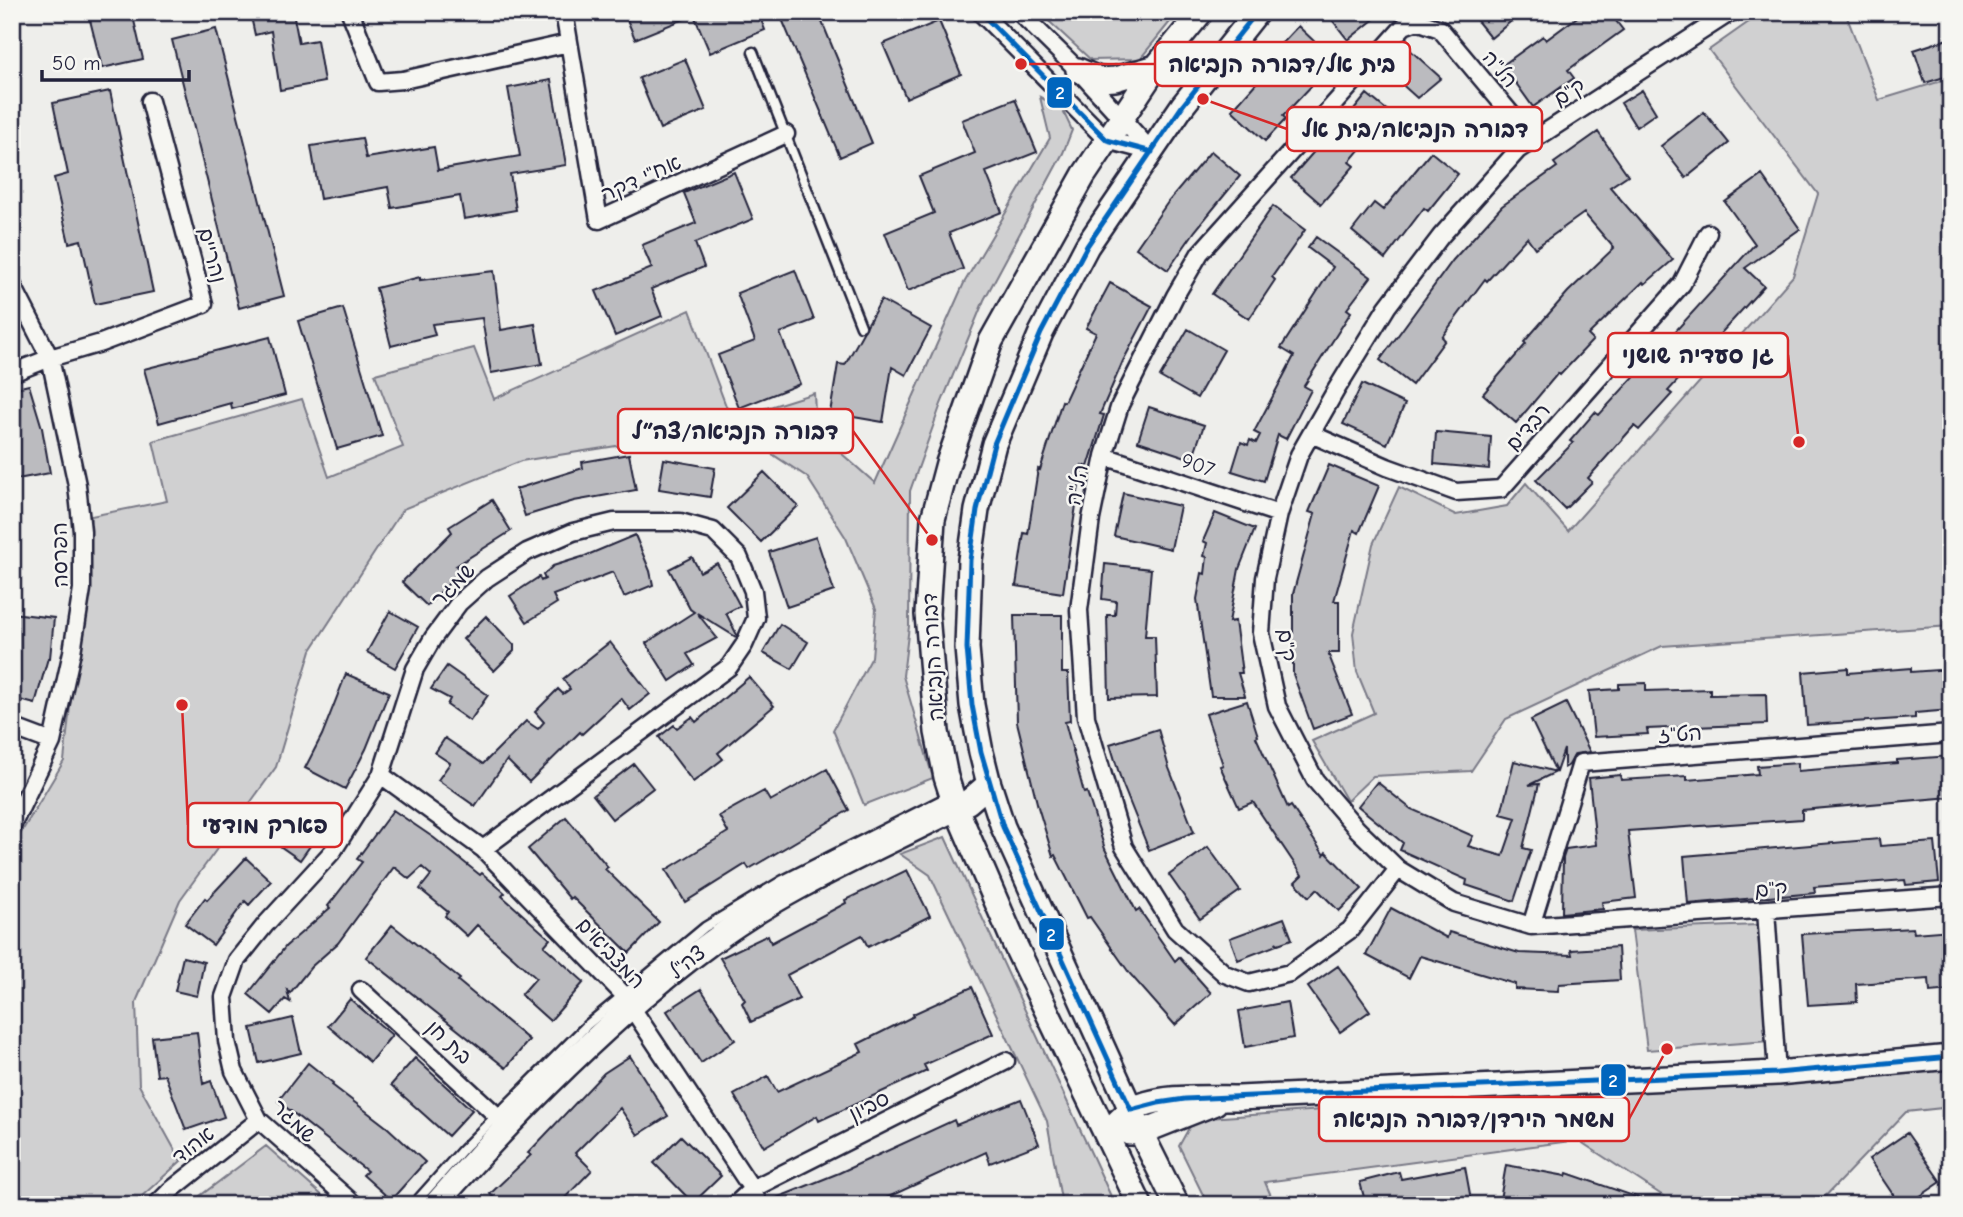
<svg xmlns="http://www.w3.org/2000/svg" width="1963" height="1217" font-family="'Comic Neue','Playpen Sans Hebrew',sans-serif">
<style>
.green{fill:#d0d0d1;stroke:#797986;stroke-width:2}
.building{fill:#bbbbbf;stroke:#22223b;stroke-width:2}
.lines{fill:none;stroke-linecap:round;stroke-linejoin:round}
.lane-casing{stroke:#22223b;stroke-width:13}
.street-casing{stroke:#22223b;stroke-width:21}
.secondary-casing{stroke:#22223b;stroke-width:28}
.lane{stroke:#f6f6f2;stroke-width:8}
.street{stroke:#f6f6f2;stroke-width:16}
.secondary{stroke:#f6f6f2;stroke-width:23}
.bus-1-casing{stroke:#f6f6f2;stroke-width:10}
.bus-1{stroke:#0065bd;stroke-width:5}
.labels{text-anchor:middle;dominant-baseline:central;stroke-width:5;stroke-linejoin:round;paint-order:stroke}
.street-label{font-size:21px;fill:#22223b;stroke:#f6f6f2}
.leader{fill:none;stroke:#d62828;stroke-width:2.5}
.callout-dot{fill:#d62828;stroke:#f6f6f2;stroke-width:2.5}
.callout{fill:#f6f6f2;stroke:#d62828;stroke-width:2.5}
.callout-label{font-size:23px;text-anchor:middle;font-weight:bold;fill:#22223b}
.line-badge{stroke:#f6f6f2;stroke-width:2.5}
.badge-label{font-size:19px;text-anchor:middle;font-weight:bold;fill:#fff}
</style>
<rect width="100%" height="100%" fill="#eeeeeb"/>
<filter id="ink" filterUnits="userSpaceOnUse"><feTurbulence type="fractalNoise" baseFrequency=".0143" numOctaves="2"/><feDisplacementMap in="SourceGraphic" scale="14" xChannelSelector="R" yChannelSelector="G"/><feConvolveMatrix kernelMatrix="1 2 1 2 8 2 1 2 1" color-interpolation-filters="sRGB"/></filter>
<g filter="url(#ink)">
<path class="green" d="M1039 12H1115L1125 20 1132 12H1178L1140 59 1091 60Z
M1763 12H1845L1879 100 1951 78V626L1662 646 1506 719 1471 771 1373 776 1347 801 1312 741 1374 713 1357 672 1353 633 1373 544 1399 487 1456 515 1507 506 1526 483 1568 531 1793 276 1818 194 1709 50Z
M1040 97 1062 109 1072 130 1063 153 984 300 941 404 910 491 909 626 903 676 933 778 864 805 833 730 872 657 876 609 846 538 807 477 749 439 706 438 728 420 814 393 816 431 875 483 964 283 1050 138Z
M690 310 729 414 705 432 521 461 403 509 311 650 276 767 180 900 136 1002 139 1085 181 1161 132 1205H12V848L64 761 91 516 167 501 153 441 302 399 329 477 403 447 375 374 474 348 494 399Z
M945 837 1115 1205H1062L1047 1121 930 875 900 854Z
M1757 925 1769 1041 1647 1050 1632 930Z
M1951 1066V1107L1906 1112 1817 1205H1677L1578 1140 1265 1182 1275 1205H1208L1179 1146 1194 1119Z
M266 1146 333 1205H188Z"/>
<path class="building" d="M88 12H132L143 59 102 68Z
M250 12H293L299 43 317 40 324 82 280 90 271 31 255 35Z
M624 12H758L765 30 710 53 694 15 635 39Z
M779 12H818L872 143 840 157Z
M1326 12H1383L1348 40Z
M1470 12H1522L1491 38Z
M1584 12H1609L1623 30 1568 70 1574 78 1533 107 1503 65 1543 36 1546 40Z
M939 21 961 74 906 98 883 44Z
M1298 26 1335 61 1283 116 1286 119 1265 141 1232 110 1265 73 1259 67Z
M216 29 284 296 239 308 172 40Z
M1951 38V75L1925 83 1914 50Z
M1408 48 1441 78 1417 98 1387 71Z
M685 59 706 110 660 129 639 78Z
M551 80 566 165 510 174 516 210 464 219 460 196 392 208 388 187 320 199 311 146 362 138 366 158 434 147 438 170 520 156 508 88Z
M1642 90 1656 113 1636 127 1621 103Z
M110 91 153 292 95 304 81 240 69 243 54 178 68 174 53 103Z
M1367 94 1390 113 1349 162 1354 166 1321 204 1291 178 1324 140 1327 143Z
M1015 99 1037 152 986 172 1002 212 949 233 963 269 908 291 885 233 934 213 919 176 975 153 962 120Z
M1704 112 1729 143 1686 178 1661 146Z
M1598 132 1628 175 1610 187 1673 260 1645 284 1643 282 1588 335 1593 340 1560 375 1558 373 1516 423 1483 394 1526 344 1524 342 1568 292 1614 248 1584 213 1535 248 1527 237 1487 281 1485 279 1442 337 1445 340 1412 385 1380 360 1453 260 1502 206 1557 167 1554 163Z
M1211 151 1240 176 1195 231 1168 270 1136 248 1168 202Z
M1431 152 1458 174 1428 211 1424 208 1385 259 1352 231 1374 203 1383 210Z
M734 172 753 219 695 243 704 267 651 289 662 316 615 336 596 291 652 268 642 245 696 223 684 193Z
M1762 175 1800 229 1745 268 1764 286 1668 391 1672 394 1639 430 1634 426 1588 478 1592 482 1565 509 1536 480 1573 443 1570 441 1595 412 1599 415 1755 244 1725 202Z
M1273 206 1305 230 1272 277 1275 280 1249 319 1212 294Z
M1316 237 1371 277 1347 309 1351 312 1304 386 1311 390 1286 439 1278 435 1264 481 1232 471 1241 442 1248 445 1250 440 1256 443 1260 435 1254 432 1294 356 1281 348 1333 267 1308 248Z
M795 270 814 320 780 333 800 384 739 408 718 355 755 341 737 293Z
M494 271 501 330 535 324 542 364 491 373 482 318 432 324 435 335 391 346 376 288 420 277V280Z
M1110 283 1152 306 1123 361 1100 414 1104 415 1088 467 1082 465 1063 593 1016 586 1024 533 1028 534 1038 469 1040 470 1062 401 1064 402 1096 333 1086 328Z
M881 300 931 328 906 375 892 367 883 422 830 413 838 364 845 365Z
M343 308 382 436 337 449 298 321Z
M1188 329 1224 350 1197 398 1160 377Z
M270 337 285 395 232 409 231 403 159 423 144 369Z
M1362 384 1405 404 1387 444 1343 424Z
M29 385 42 428 50 473 12 480V389Z
M1149 407 1204 425 1192 459 1138 441Z
M1436 432 1491 437 1489 469 1434 464Z
M629 454 636 490 574 501 525 516 516 489 583 468 582 462Z
M664 459 715 468 710 497 659 489Z
M1329 465 1379 486 1359 533 1354 530 1334 601H1339V653H1328L1352 714 1313 729 1293 674V594L1315 514 1309 512Z
M764 472 798 506 761 542 727 508Z
M1123 493 1180 506 1171 549 1114 536Z
M492 500 511 531 456 566 461 571 427 606 402 582 452 532 449 527Z
M1215 513 1255 529 1239 569 1229 622 1235 621 1242 673H1238L1245 696H1211L1197 599 1202 573 1205 574 1207 557 1204 556 1207 543 1203 541Z
M635 535 650 571 653 585 624 597 613 572 553 595 557 603 527 622 510 596 539 577 541 581 545 579 543 575 553 566 585 556Z
M816 537 834 591 787 607 769 552Z
M692 557 700 572 717 563 740 606 726 613 737 635 736 637 697 613 717 638 687 654 694 665 670 681 646 643 694 612 690 609 669 569Z
M1105 564 1151 569 1145 636H1155L1157 697 1109 698 1107 615H1115L1116 601 1102 599Z
M390 611 418 627 395 668 367 652Z
M12 613 54 618 50 658H48L35 704 12 698Z
M1014 615H1062V673H1068L1070 721 1065 722 1084 793 1087 792 1105 849 1136 911 1139 909 1175 961 1179 957 1211 993 1175 1025 1130 974 1090 917 1087 918 1055 855 1053 856 1038 807 1017 722Z
M486 616 514 645V651L494 671 463 639Z
M780 624 808 642 792 669 763 653Z
M610 642 650 694 630 710 621 698 582 734 580 732 529 782 507 760 475 806 438 780 450 763 435 753 445 738 483 764 526 721 538 729 544 722 535 712 558 689 563 694 570 689 563 679Z
M447 666 488 695 470 721 447 705 450 699 431 689Z
M1848 668V673L1911 668V672L1951 669V710L1915 713V718L1807 725 1803 672Z
M346 674 389 692 366 749 345 789 305 768 322 735Z
M749 677 774 706 718 753 723 759 693 782 659 737 674 725 677 728 692 717 696 722Z
M1646 683V691L1710 689V695L1766 694 1767 724 1647 729 1648 734 1594 737 1589 691 1619 689V684Z
M1247 701 1258 736 1256 737 1288 808 1291 806 1324 855 1326 852 1362 889 1339 911 1317 889 1309 897 1295 882 1302 875 1253 802 1239 808 1220 766 1223 765 1206 714Z
M1566 703 1590 752 1575 754 1569 765 1564 768V749L1556 772 1529 785 1539 784 1523 848 1531 850 1514 901 1466 885 1467 880 1400 850 1403 843 1358 806 1377 782 1411 809 1473 836 1468 846 1503 856 1516 818 1501 814 1514 761 1556 772 1531 720Z
M1158 729 1169 768 1194 832 1149 850 1122 783 1110 744Z
M1951 756V797L1802 810V819L1628 831 1636 898 1602 902 1603 909 1562 913 1563 858 1566 849 1596 845 1589 778 1620 775 1621 780 1687 776V780L1758 774 1757 766 1798 763V771L1897 763V760Z
M634 764 653 788 612 819 593 795Z
M827 769 849 810 749 869 746 864 685 902 666 870 728 832 719 816 764 791 770 801Z
M287 809 320 832 300 860 267 837Z
M393 810 434 838 480 875 482 873 505 893 502 896 550 939 544 946 584 982 550 1021 521 995 536 978 477 925 467 936 445 916 448 912 420 889 431 875 422 867 409 879 394 867 338 943 311 967 290 993 287 990 290 1002 285 999 272 1014 248 994 286 946 330 908 328 906 362 862 357 859Z
M566 817 608 867 605 869 659 922 629 953 572 897 570 899 528 849Z
M1879 839 1880 846 1935 842 1939 882 1906 885 1905 880 1814 887 1815 893 1688 904 1684 856Z
M1208 847 1240 891 1200 919 1169 875Z
M246 858 271 881 249 905 245 901 213 945 185 924 205 898 207 900Z
M907 870 930 916 868 947 862 935 787 975 799 999 751 1022 742 1003 745 1000 720 958 768 935 771 943 846 903 845 900Z
M1391 908 1447 938 1449 932 1519 953 1572 955 1571 950 1618 947 1620 980 1559 984 1558 991 1515 989V984L1420 956 1409 978 1366 955Z
M1284 918 1292 939 1278 944 1276 942 1277 945 1238 960 1230 938Z
M392 925 460 979 458 981 529 1040 506 1068 366 957Z
M1913 928 1914 933 1951 930V990L1930 992 1929 979 1856 984 1857 1002 1808 1005 1802 934Z
M183 957 204 962 197 996 175 991Z
M1338 966 1370 1011 1340 1032 1308 987Z
M972 987 993 1034 924 1065 927 1071 819 1121 817 1116 764 1147 734 1095 768 1076 777 1092 862 1052 858 1044 914 1016 913 1014Z
M701 989 735 1040 701 1063 667 1011Z
M350 999 392 1035 370 1062 328 1026Z
M1287 1002 1293 1038 1245 1047 1239 1011Z
M293 1018 301 1053 259 1063 251 1028Z
M197 1032 203 1084 211 1081 224 1117 186 1130 165 1075 157 1076 152 1037Z
M630 1056 668 1116 638 1135 620 1108 575 1153 592 1170 558 1205H501L490 1194 531 1155 528 1153 604 1073Z
M415 1058 472 1110 448 1136 391 1085Z
M308 1063 333 1083 332 1085 388 1128 425 1162 391 1200 363 1175 367 1171 278 1101Z
M1021 1099 1039 1144 990 1163 986 1152 871 1205H769V1201L839 1173 954 1120 956 1125Z
M1907 1133 1941 1182 1907 1205H1900L1869 1159Z
M681 1136 721 1176 693 1203 654 1163Z
M1506 1165 1566 1176 1567 1173 1651 1202 1650 1205H1499Z
M1465 1167 1472 1205H1366L1360 1182 1399 1172 1401 1179Z"/>
<g class="lines">
<defs>
<path id="lane" d="M753 52 861 326
M413 1205 463 1149 587 1025 705 927 783 880 949 796"/>
<path id="street" d="M350 12 378 82 403 80 569 43
M564 12 599 220 786 134
M980 12 1107 140 1152 152
M1019 12 1078 70 1152 152
M1731 12 1518 150 1441 236 1387 307 1336 390 1299 455 1279 514 1265 578 1261 633 1277 706 1315 780 1357 829 1398 869 1454 903 1531 926 1951 896
M12 284 50 358 77 485 82 531V589L72 652 52 742 12 826
M12 373 50 358 101 343 204 304 150 101
M1311 434 1387 467 1456 492 1501 489 1682 284 1708 233
M1104 456 1279 514
M12 727 52 742
M381 775 483 849 622 993 752 1189 759 1205
M1398 869 1350 930 1290 973 1249 983 1225 974 1175 929 1124 847 1086 717 1079 610 1091 519 1104 456 1120 405 1175 296 1200 253 1404 26 1417 21 1440 29 1533 140
M1766 910 1777 1073
M1531 926 1581 763 1951 734
M361 990 508 1126
M156 1205 170 1191 259 1120
M355 1205 259 1120 234 1071 227 1041 224 997 237 960 266 924 333 851 381 775 415 669 433 638 459 603 487 578 527 552 573 532 614 522H680L713 531 739 557 753 591 756 618 744 645 729 667 483 849
M735 1205 752 1189 1006 1061"/>
<path id="secondary" d="M1078 70 1101 80 1115 79 1156 67
M1106 1133C1114 1126 1122 1117 1130 1111 1155 1094 1210 1098 1239 1098L1777 1073 1951 1057
M1129 1133 1142 1132 1215 1103
M435 1205C516 1113 613 1014 712 942 790 884 882 847 968 802L989 784
M1140 1205 1015 945 956 808 946 777 937 732 927 614 933 519 948 463 991 341 1084 175 1156 67 1201 12
M1177 1205 1147 1145 1003 827 989 784 981 752 972 705 967 648 970 560 977 510 994 444 1041 333 1087 246 1183 105 1257 12"/>
</defs>
<use href="#lane" class="lane-casing"/>
<use href="#street" class="street-casing"/>
<use href="#secondary" class="secondary-casing"/>
<use href="#lane" class="lane"/>
<use href="#street" class="street"/>
<use href="#secondary" class="secondary"/>
<defs>
<path id="bus-1" d="M980 12 1107 140 1152 152
M1257 12 1183 105 1087 246 1041 333 994 444 977 510 970 560 967 648 972 705 981 752 1003 827 1131 1110 1158 1103 1185 1099 1777 1073 1951 1057"/>
</defs>
<use href="#bus-1" class="bus-1-casing"/>
<use href="#bus-1" class="bus-1"/>
</g>
</g>
<g class="labels">
<g class="street-label">
<text transform="translate(1500 69) rotate(50)">הל"ה</text>
<text transform="translate(1569 92) rotate(-33)">ק"ם</text>
<text transform="translate(641 178) rotate(-24)">אח"י דקר</text>
<text transform="translate(212 255) rotate(75)">נהריים</text>
<text transform="translate(1528 427) rotate(-49)">רבדים</text>
<text transform="translate(1198 465) rotate(19)">907</text>
<text transform="translate(1077 485) rotate(-78)">הל"ה</text>
<text transform="translate(60 555) rotate(-91)">הפרסה</text>
<text transform="translate(453 585) rotate(-45)">שמגר</text>
<text transform="translate(1287 645) rotate(81)">ק"ם</text>
<text transform="translate(933 657) rotate(-93)">דבורה הנביאה</text>
<text transform="translate(1680 734) rotate(-4)">הט"ז</text>
<text transform="translate(1771 889) rotate(-4)">ק"ם</text>
<text transform="translate(611 953) rotate(47)">המצביאים</text>
<text transform="translate(687 962) rotate(-39)">צה"ל</text>
<text transform="translate(449 1042) rotate(43)">בת חן</text>
<text transform="translate(869 1106) rotate(-27)">סביון</text>
<text transform="translate(294 1121) rotate(44)">שמגר</text>
<text transform="translate(193 1145) rotate(-38)">אהוד</text>
</g>
</g>
<path class="leader" d="M1021 64L1155 64M1203 99L1287 129M1799 442L1788 355M932 540L853 431M182 705L188 825M1667 1049L1629 1119"/>
<g class="callout-dot">
<circle cx="1021" cy="64" r="7"/>
<circle cx="1203" cy="99" r="7"/>
<circle cx="1799" cy="442" r="7"/>
<circle cx="932" cy="540" r="7"/>
<circle cx="182" cy="705" r="7"/>
<circle cx="1667" cy="1049" r="7"/>
</g>
<g class="callout">
<rect x="1155" y="42" width="255" height="44" rx="7"/>
<rect x="1287" y="107" width="255" height="44" rx="7"/>
<rect x="1608" y="333" width="180" height="44" rx="7"/>
<rect x="618" y="409" width="235" height="44" rx="7"/>
<rect x="188" y="803" width="154" height="44" rx="7"/>
<rect x="1319" y="1097" width="310" height="44" rx="7"/>
</g>
<g class="callout-label">
<text x="1282" y="72">בית אל/דבורה הנביאה</text>
<text x="1415" y="137">דבורה הנביאה/בית אל</text>
<text x="1698" y="363">גן סעדיה שושני</text>
<text x="735" y="439">דבורה הנביאה/צה״ל</text>
<text x="265" y="833">פארק מודעי</text>
<text x="1474" y="1127">משמר הירדן/דבורה הנביאה</text>
</g>
<g class="line-badge">
<rect x="1046" y="76" width="27" height="33" rx="7" fill="#0065bd"/>
<rect x="1038" y="917" width="27" height="34" rx="7" fill="#0065bd"/>
<rect x="1600" y="1063" width="27" height="34" rx="7" fill="#0065bd"/>
</g>
<g class="badge-label">
<text x="1060" y="99">2</text>
<text x="1051" y="941">2</text>
<text x="1613" y="1087">2</text>
</g>
<rect width="1963" height="1217" fill="none" stroke="#f6f6f2" stroke-width="42"/>
<rect x="21" y="21" width="1921" height="1175" fill="none" stroke="#22223b" stroke-width="2.5" filter="url(#ink)"/>
<path d="M42 70v10h147v-10" fill="none" stroke="#22223b" stroke-width="3.5"/>
<text x="52" y="70" font-size="21" fill="#22223b" stroke="#f6f6f2" stroke-width="5" paint-order="stroke">50 m</text>
</svg>
